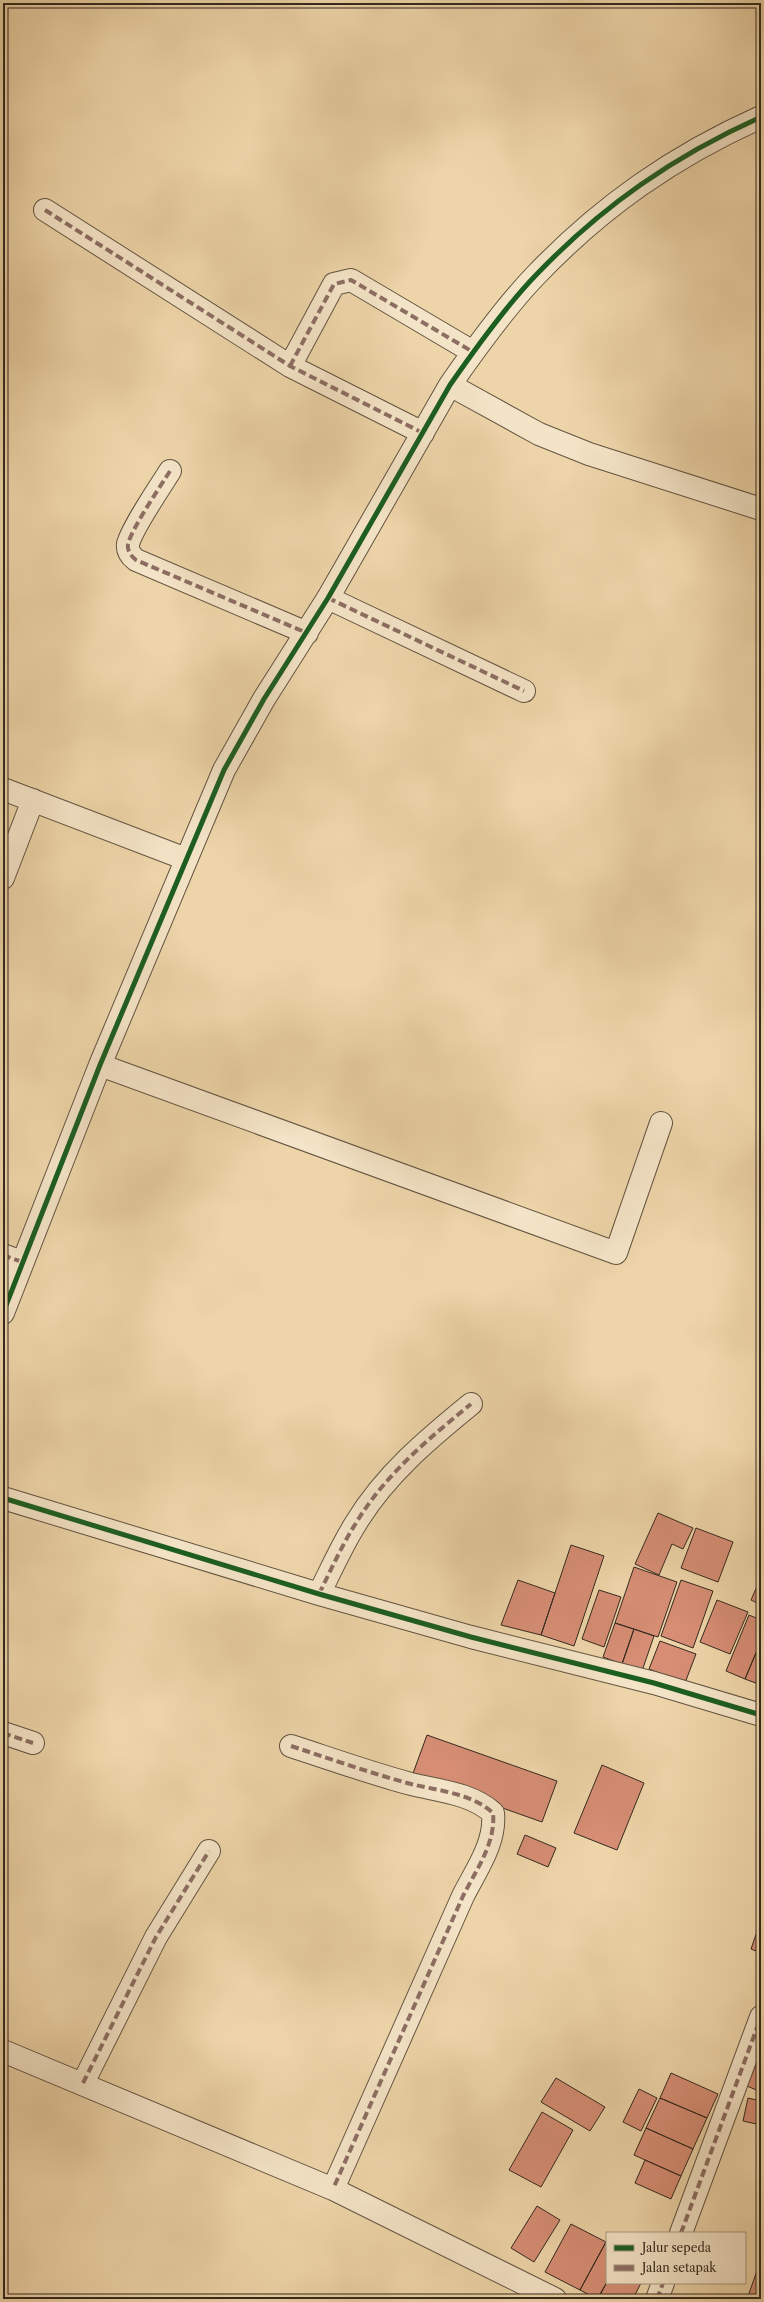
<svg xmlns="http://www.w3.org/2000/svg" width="764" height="2302" font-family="'Libre Caslon Text',serif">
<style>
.building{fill:#d78e75;stroke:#33291e}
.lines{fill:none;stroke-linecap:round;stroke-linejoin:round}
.minor-casing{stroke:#625441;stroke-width:24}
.minor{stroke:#f4e4c7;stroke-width:22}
.quiet{stroke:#8d6e63;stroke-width:4;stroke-dasharray:8 4;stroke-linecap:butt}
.cycleway-casing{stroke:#f4e4c7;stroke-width:8}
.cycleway{stroke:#1b5e20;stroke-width:5}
</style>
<rect width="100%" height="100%" fill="#eed5a9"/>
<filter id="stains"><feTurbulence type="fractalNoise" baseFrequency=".005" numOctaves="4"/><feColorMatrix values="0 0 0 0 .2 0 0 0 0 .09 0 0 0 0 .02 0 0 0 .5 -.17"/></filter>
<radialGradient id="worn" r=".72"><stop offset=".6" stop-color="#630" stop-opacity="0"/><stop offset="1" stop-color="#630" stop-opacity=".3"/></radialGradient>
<path class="building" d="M658 1513 693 1528 683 1549 672 1544 659 1575 635 1564Z
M696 1528 733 1542 718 1582 681 1568Z
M571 1545 604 1556 574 1646 541 1635Z
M634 1567 677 1582 658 1637 615 1623Z
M761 1577V1605L751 1600Z
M518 1580 555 1593 541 1635 501 1625Z
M681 1580 713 1591 693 1648 661 1636Z
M599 1590 621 1597 604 1647 582 1639Z
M717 1600 748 1612 730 1654 700 1642Z
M749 1615 761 1620V1641L745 1679 726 1671Z
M615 1623 634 1629 622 1664 603 1657Z
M634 1629 654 1636 642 1671 622 1664Z
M660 1641 696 1654 685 1683 649 1669Z
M761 1641V1685L745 1679Z
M427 1735 557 1781 542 1822 412 1776Z
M602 1765 644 1783 617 1850 574 1833Z
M525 1835 556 1848 548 1867 517 1854Z
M761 1920V1953L751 1949Z
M760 2053 761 2054V2092L747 2086Z
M671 2073 718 2094 707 2118 660 2098Z
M556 2078 605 2107 590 2131 541 2102Z
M639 2089 657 2098 641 2131 623 2122Z
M660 2098 707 2118 693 2149 646 2128Z
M748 2098 761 2101V2125L743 2121Z
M542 2112 573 2130 541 2187 509 2170Z
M646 2128 693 2149 681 2176 634 2155Z
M645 2160 681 2176 671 2199 635 2183Z
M537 2206 560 2220 534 2262 511 2248Z
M571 2224 606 2242 580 2290 545 2272Z
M607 2240V2282L597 2299 580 2290Z
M758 2268 761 2269V2299H747Z
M607 2282V2283H641L633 2299H598Z"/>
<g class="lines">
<defs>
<path id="minor" d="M45 210 290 366 423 433
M290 366 334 284 351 280 473 352
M450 385 539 434 589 454 761 509
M170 471C160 487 132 528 128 544 127 551 131 556 136 560L307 633
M328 598 524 691
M3 789 186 859
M3 878 33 800
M100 1065 616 1253 661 1123
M3 1255 22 1262
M3 1313 100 1065 224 770 264 699 328 598 450 385C475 349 505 307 536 275 602 206 674 156 761 117
M3 1498 319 1594 471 1637 654 1683 761 1715
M319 1594C331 1570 342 1545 356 1523 385 1475 428 1439 471 1404
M3 1733 33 1743
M291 1746C331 1759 370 1773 411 1784 439 1791 471 1793 493 1813 496 1843 476 1870 463 1896L333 2189
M3 2051 333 2189 555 2299
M83 2083 156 1937 209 1851
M681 2233 761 2017
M657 2299 663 2283"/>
</defs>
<use href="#minor" class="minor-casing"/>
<use href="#minor" class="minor"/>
<path class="quiet" d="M45 210 290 366 423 433
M290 366 334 284 351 280 473 352
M170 471C160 487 132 528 128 544 127 551 131 556 136 560L307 633
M328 598 524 691
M3 1255 22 1262
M319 1594C331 1570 342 1545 356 1523 385 1475 428 1439 471 1404
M3 1733 33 1743
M291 1746C331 1759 370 1773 411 1784 439 1791 471 1793 493 1813 496 1843 476 1870 463 1896L333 2189
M83 2083 156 1937 209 1851
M681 2233 761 2017
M657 2299 663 2283"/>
<defs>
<path id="cycleway" d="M3 1313 100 1065 224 770 264 699 328 598 450 385C475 349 505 307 536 275 602 206 674 156 761 117
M3 1498 319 1594 471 1637 654 1683 761 1715"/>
</defs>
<use href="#cycleway" class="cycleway-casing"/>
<use href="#cycleway" class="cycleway"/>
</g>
<rect width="764" height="2302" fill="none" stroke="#eed5a9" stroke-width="16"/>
<rect x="4" y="4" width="756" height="2294" fill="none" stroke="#33291e" stroke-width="2"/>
<rect x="8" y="8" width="748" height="2286" fill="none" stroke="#33291e"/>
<rect x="606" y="2232" width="140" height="52" fill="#f4e4c7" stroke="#a79983"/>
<rect x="614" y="2245" width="20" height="6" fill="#1b5e20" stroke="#a79983"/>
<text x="642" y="2252" font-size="12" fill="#33291e">Jalur sepeda</text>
<rect x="614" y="2265" width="20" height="6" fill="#8d6e63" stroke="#a79983"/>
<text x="642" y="2272" font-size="12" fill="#33291e">Jalan setapak</text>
<rect width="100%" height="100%" filter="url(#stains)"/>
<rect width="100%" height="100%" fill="url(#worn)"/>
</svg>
